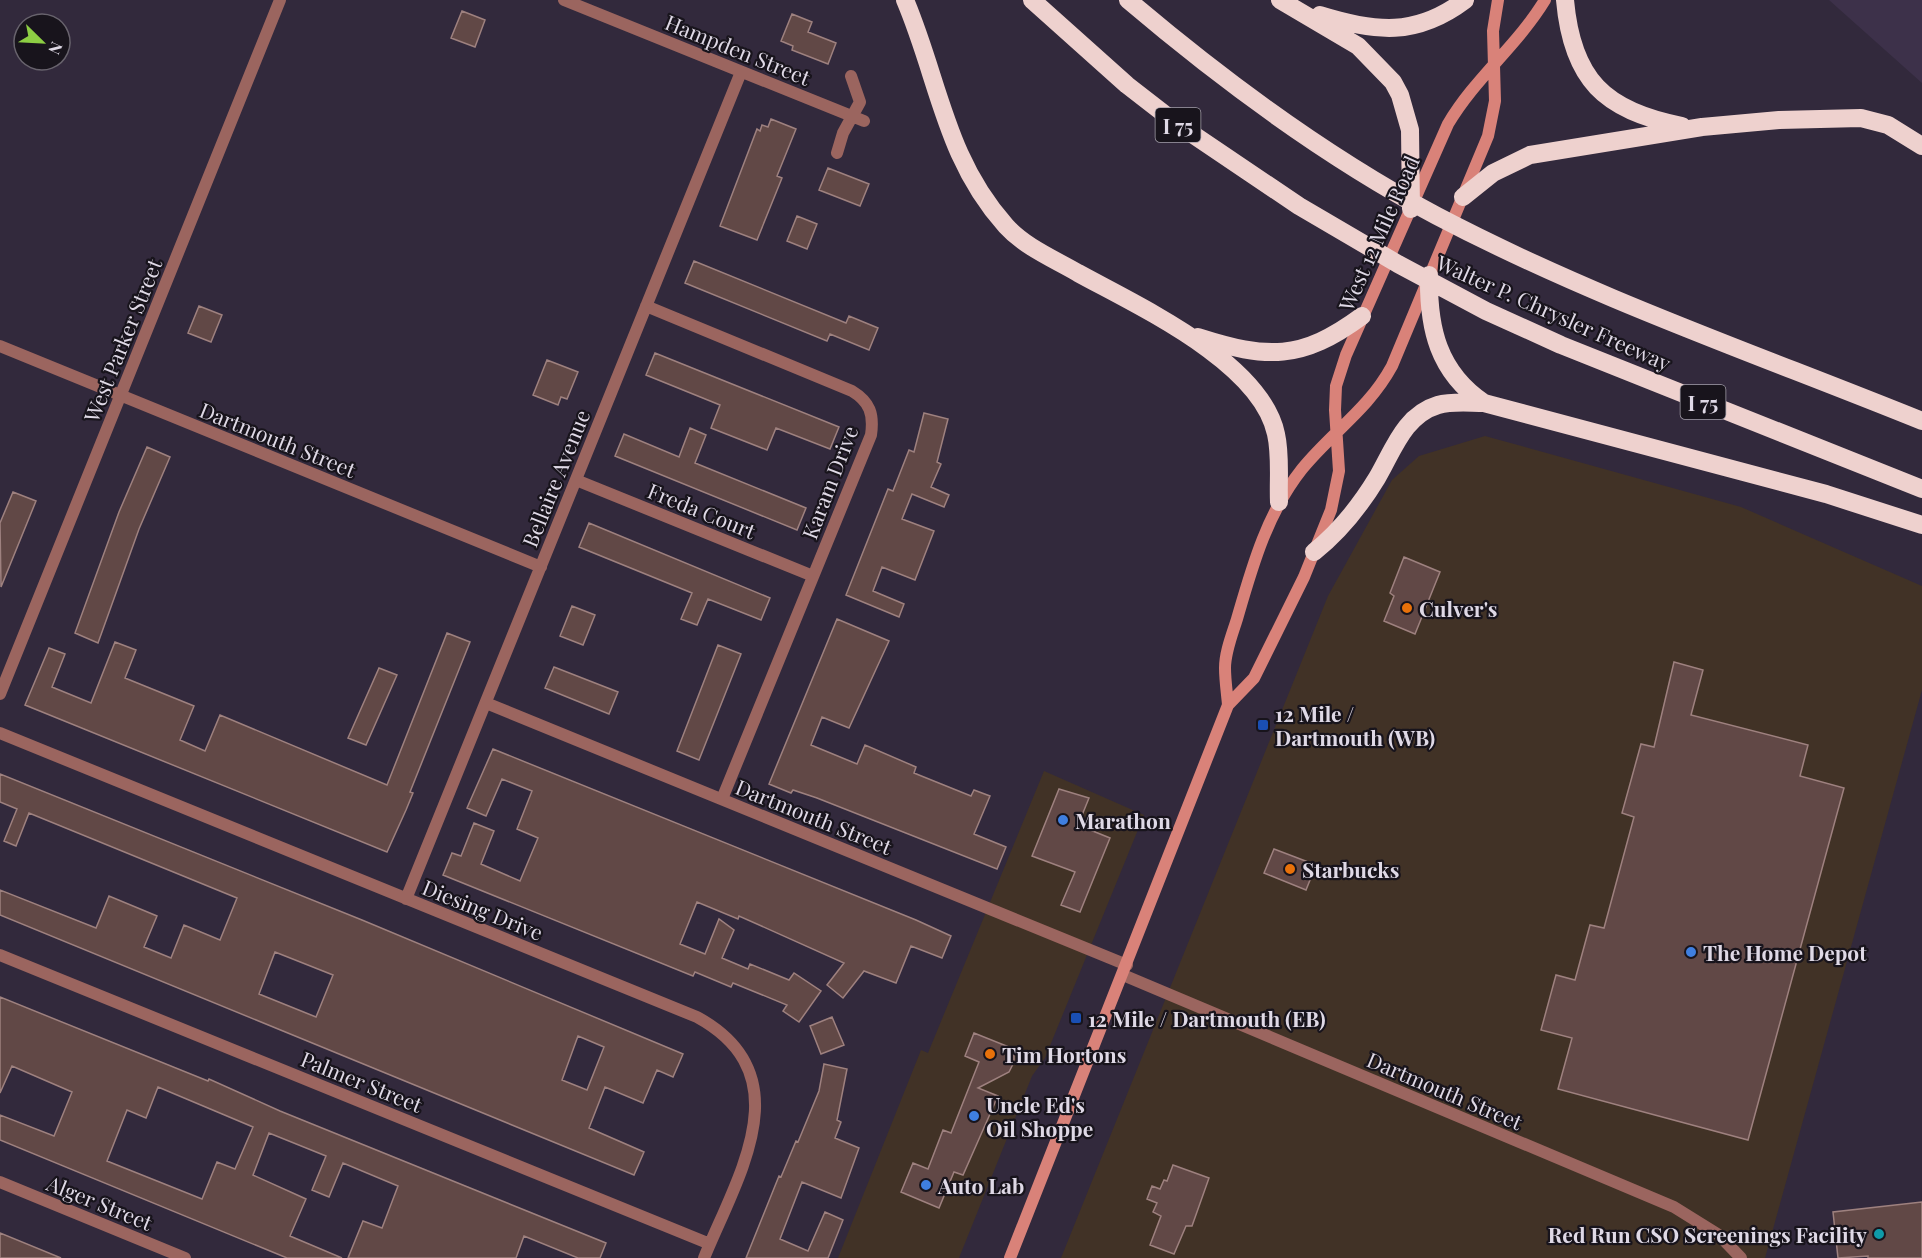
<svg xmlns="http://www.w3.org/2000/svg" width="1922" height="1258" font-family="'Playfair Display',serif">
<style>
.commercial{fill:#413226}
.built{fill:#3d314a}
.building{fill:#614846;stroke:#9e817f;stroke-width:1.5;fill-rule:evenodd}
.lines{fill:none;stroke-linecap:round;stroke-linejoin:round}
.street{stroke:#9b655f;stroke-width:12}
.secondary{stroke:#d98279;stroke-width:12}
.highway{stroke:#eed1ce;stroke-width:18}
.food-dot{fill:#e8710a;stroke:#18141c;stroke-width:2}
.transit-dot{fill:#1a4fb4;stroke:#18141c;stroke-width:2}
.shop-dot{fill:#3f7fe0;stroke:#18141c;stroke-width:2}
.culture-dot{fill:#0f9aa8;stroke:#18141c;stroke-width:2}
.labels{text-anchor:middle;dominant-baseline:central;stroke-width:4.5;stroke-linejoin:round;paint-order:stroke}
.shield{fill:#18141c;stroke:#a39ea9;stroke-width:1.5}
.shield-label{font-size:20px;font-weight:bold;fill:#dfd9e6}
.street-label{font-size:21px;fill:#dfd9e6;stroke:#18141c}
.poi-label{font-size:21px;font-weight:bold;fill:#dfd9e6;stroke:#18141c;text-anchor:start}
</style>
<rect width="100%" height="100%" fill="#32293c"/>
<path class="commercial" d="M1485 436 1741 507 1922 586V690L1765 1258H1061L1328 596 1392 480 1419 456Z
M1044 771 1144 815 1045 1058 1032 1076 959 1258H838L921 1050 928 1053Z"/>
<path class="built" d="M1829 0H1922V83Z"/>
<path class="building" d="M462 11 485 20 475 47 451 38Z
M792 14 812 22 808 32 836 43 828 64 792 50 793 46 781 41Z
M771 119 796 129 777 176 782 178 757 240 720 226 757 129 760 131 762 125 768 127Z
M828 168 869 184 860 206 819 190Z
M797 216 817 224 807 249 787 241Z
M694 261 846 323 849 316 878 328 869 350 830 334 827 341 685 283Z
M199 306 222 315 211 342 188 333Z
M655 353 839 427 830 449 776 428 767 450 711 428 720 405 646 375Z
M547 360 578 372 567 399 561 397 558 405 533 395Z
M924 413 948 419 937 462 941 464 931 487 949 495 944 507 912 494 902 519 934 531 915 580 882 567 873 591 904 604 899 617 846 595 888 489 893 491 909 450 914 452Z
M690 428 706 435 695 463 806 508 797 530 615 456 624 434 679 457Z
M147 447 170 457 139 529 98 643 75 633 119 512Z
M13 492 36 501 1 587 0 523Z
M589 523 770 598 761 620 708 599 697 625 681 619 692 593 579 547Z
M1404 557 1440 572 1415 634 1384 621 1394 596 1390 593Z
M572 606 595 615 583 645 560 636Z
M837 619 889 641 849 728 822 717 811 745 857 764 865 745 916 767 914 773 971 796 974 790 990 796 974 834 1006 847 997 869 817 798 793 790 791 793 769 784Z
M447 633 470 642 410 792 413 793 406 810 387 852 25 705 49 648 65 654 52 687 91 703 115 642 136 650 125 678 194 706 180 740 205 751 220 715 387 785Z
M718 645 741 654 699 760 677 751Z
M1674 662 1703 670 1691 715 1808 745 1800 776 1844 788 1748 1140 1558 1089 1572 1038 1541 1030 1556 975 1575 980 1590 925 1604 928 1634 817 1622 813 1641 744 1654 747Z
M554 667 618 692 609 714 545 688Z
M379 668 397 675 366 745 348 738Z
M493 749 916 920 951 936 942 958 911 946 896 983 864 971 843 998 827 985 844 963 739 916 738 919 697 902 680 944 705 954 719 919 734 930 722 958 748 969 750 964 789 980 794 973 821 991 799 1022 783 1011 787 1005 733 983 731 987 695 972 693 976 443 875 452 853 461 856 474 823 494 831 481 864 520 881 538 838 517 829 532 791 502 779 486 816 467 808Z
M0 774 362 920 683 1054 673 1077 657 1070 643 1103 605 1087 589 1128 644 1152 634 1175 0 915V890L96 928 109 896 157 916 144 947 171 958 184 925 220 940 237 898 29 813 16 846 4 841 17 809 0 802ZM275 952 333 975 316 1017 259 994ZM578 1036 604 1047 587 1090 562 1080Z
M1059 789 1089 798 1078 825 1110 838 1080 912 1061 905 1075 872 1032 856Z
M1274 849 1316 865 1306 890 1264 873Z
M0 997 208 1081 209 1079 280 1111 606 1243 600 1258H578L524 1236 516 1258H348L363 1221 382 1228 398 1186 343 1163 329 1197 312 1190 326 1156 269 1133 253 1175 306 1199 290 1236 342 1258H287L0 1140V1115L54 1136 72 1092 12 1066 0 1093ZM158 1087 253 1127 235 1169 217 1162 202 1199 107 1161 127 1110 146 1118Z
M832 1017 844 1045 821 1054 810 1026Z
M974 1033 1014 1049V1062L1009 1072 978 1088 998 1096 963 1175 954 1172 939 1208 901 1192 913 1163 928 1169 943 1130 951 1133 979 1062 965 1056Z
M824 1064 847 1069 837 1120 841 1122 835 1138 859 1148 841 1198 802 1182 780 1239 808 1251 825 1212 843 1220 828 1258H746L779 1176 781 1177 796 1141 798 1142 819 1091Z
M1173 1165 1209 1178 1192 1226H1186L1174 1254 1150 1245 1161 1216 1153 1212 1157 1203 1147 1199 1152 1186 1160 1189 1164 1180 1167 1181Z
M1922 1202V1258H1868V1256L1838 1258 1833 1212Z
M0 1233 61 1258H0Z"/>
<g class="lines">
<path class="street" d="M564 0 864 121
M837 153 843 133 860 102 851 76
M646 306 852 391C870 402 874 414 871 435L722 799
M0 346 541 567
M576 480 813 576
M0 694 280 0
M486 703 1127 965
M0 733 697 1017C803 1075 738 1175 704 1258
M406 899 741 72
M0 955 710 1244
M1123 975 1674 1207 1719 1235 1741 1258
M0 1182 185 1258"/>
<path class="secondary" d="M1228 705C1227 693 1225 680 1225 668 1225 652 1232 635 1237 619 1252 567 1267 513 1302 469 1332 432 1368 410 1392 366L1488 136 1495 101 1493 31 1498 0
M1010 1258 1228 705 1254 678 1304 577 1331 510 1339 471 1335 410 1336 386 1346 355 1448 124C1475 78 1517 46 1545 0"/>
<path class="highway" d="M905 0C939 80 945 158 1006 226 1025 247 1054 259 1078 273 1138 306 1261 362 1276 434 1281 456 1278 480 1279 502
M1032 0 1127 85 1176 123 1299 206 1398 264 1486 311 1561 345 1922 489
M1128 0C1221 79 1328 158 1437 216 1593 298 1759 355 1922 421
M1280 0 1358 46 1393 82 1400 95 1410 130 1411 209
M1565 0C1572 79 1604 111 1682 126
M1320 15C1375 32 1416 37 1465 0
M1463 197 1493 173 1530 155 1702 127 1779 120 1861 118 1888 125 1922 146
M1429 275C1428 328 1438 372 1484 403
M1198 337C1267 359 1301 361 1362 316
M1314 552C1339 532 1360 506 1377 478 1393 451 1404 415 1438 405 1452 401 1469 403 1484 403L1826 494 1922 525"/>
</g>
<g class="food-dot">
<circle cx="1407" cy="608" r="6"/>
<circle cx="1290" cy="869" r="6"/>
<circle cx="990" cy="1054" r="6"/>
</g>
<g class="transit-dot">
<rect x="1257" y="719" width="12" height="12" rx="3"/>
<rect x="1070" y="1012" width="12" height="12" rx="3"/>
</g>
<g class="shop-dot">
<circle cx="1063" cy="820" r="6"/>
<circle cx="1691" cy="952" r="6"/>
<circle cx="974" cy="1116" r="6"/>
<circle cx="926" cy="1185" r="6"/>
</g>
<circle class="culture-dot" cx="1879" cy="1234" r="6"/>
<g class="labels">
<g class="shield">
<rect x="1155.5" y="108" width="45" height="34" rx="4.5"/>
<rect x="1680.5" y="385" width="45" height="34" rx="4.5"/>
</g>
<g class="shield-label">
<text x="1178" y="125">I 75</text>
<text x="1703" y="402">I 75</text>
</g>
<g class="street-label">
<text transform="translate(738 49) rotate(22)">Hampden Street</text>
<text transform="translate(1378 233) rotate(-66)">West 12 Mile Road</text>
<text transform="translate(1554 312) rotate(24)">Walter P. Chrysler Freeway</text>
<text transform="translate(122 340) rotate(-68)">West Parker Street</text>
<text transform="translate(278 439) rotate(22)">Dartmouth Street</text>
<text transform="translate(555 478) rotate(-68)">Bellaire Avenue</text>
<text transform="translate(829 482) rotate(-69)">Karam Drive</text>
<text transform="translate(702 510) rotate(22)">Freda Court</text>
<text transform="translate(814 816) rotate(22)">Dartmouth Street</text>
<text transform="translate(483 909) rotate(22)">Diesing Drive</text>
<text transform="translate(362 1081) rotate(22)">Palmer Street</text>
<text transform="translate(1445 1090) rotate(23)">Dartmouth Street</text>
<text transform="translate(100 1202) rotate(22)">Alger Street</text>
</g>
<g class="poi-label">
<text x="1419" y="608">Culver's</text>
<text x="1275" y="713">12 Mile /<tspan x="1275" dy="24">Dartmouth (WB)</tspan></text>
<text x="1075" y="820">Marathon</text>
<text x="1302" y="869">Starbucks</text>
<text x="1703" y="952">The Home Depot</text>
<text x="1088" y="1018">12 Mile / Dartmouth (EB)</text>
<text x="1002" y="1054">Tim Hortons</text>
<text x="986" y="1104">Uncle Ed's<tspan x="986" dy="24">Oil Shoppe</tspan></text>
<text x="938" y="1185">Auto Lab</text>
<text x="1867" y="1234" text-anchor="end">Red Run CSO Screenings Facility</text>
</g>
</g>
<g transform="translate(42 42) rotate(114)"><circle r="28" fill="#18141c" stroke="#68636d" stroke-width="1.5"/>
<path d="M0-4.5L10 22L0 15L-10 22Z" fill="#8dce44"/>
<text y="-9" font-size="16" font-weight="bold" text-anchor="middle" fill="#dfd9e6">N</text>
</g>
</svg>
